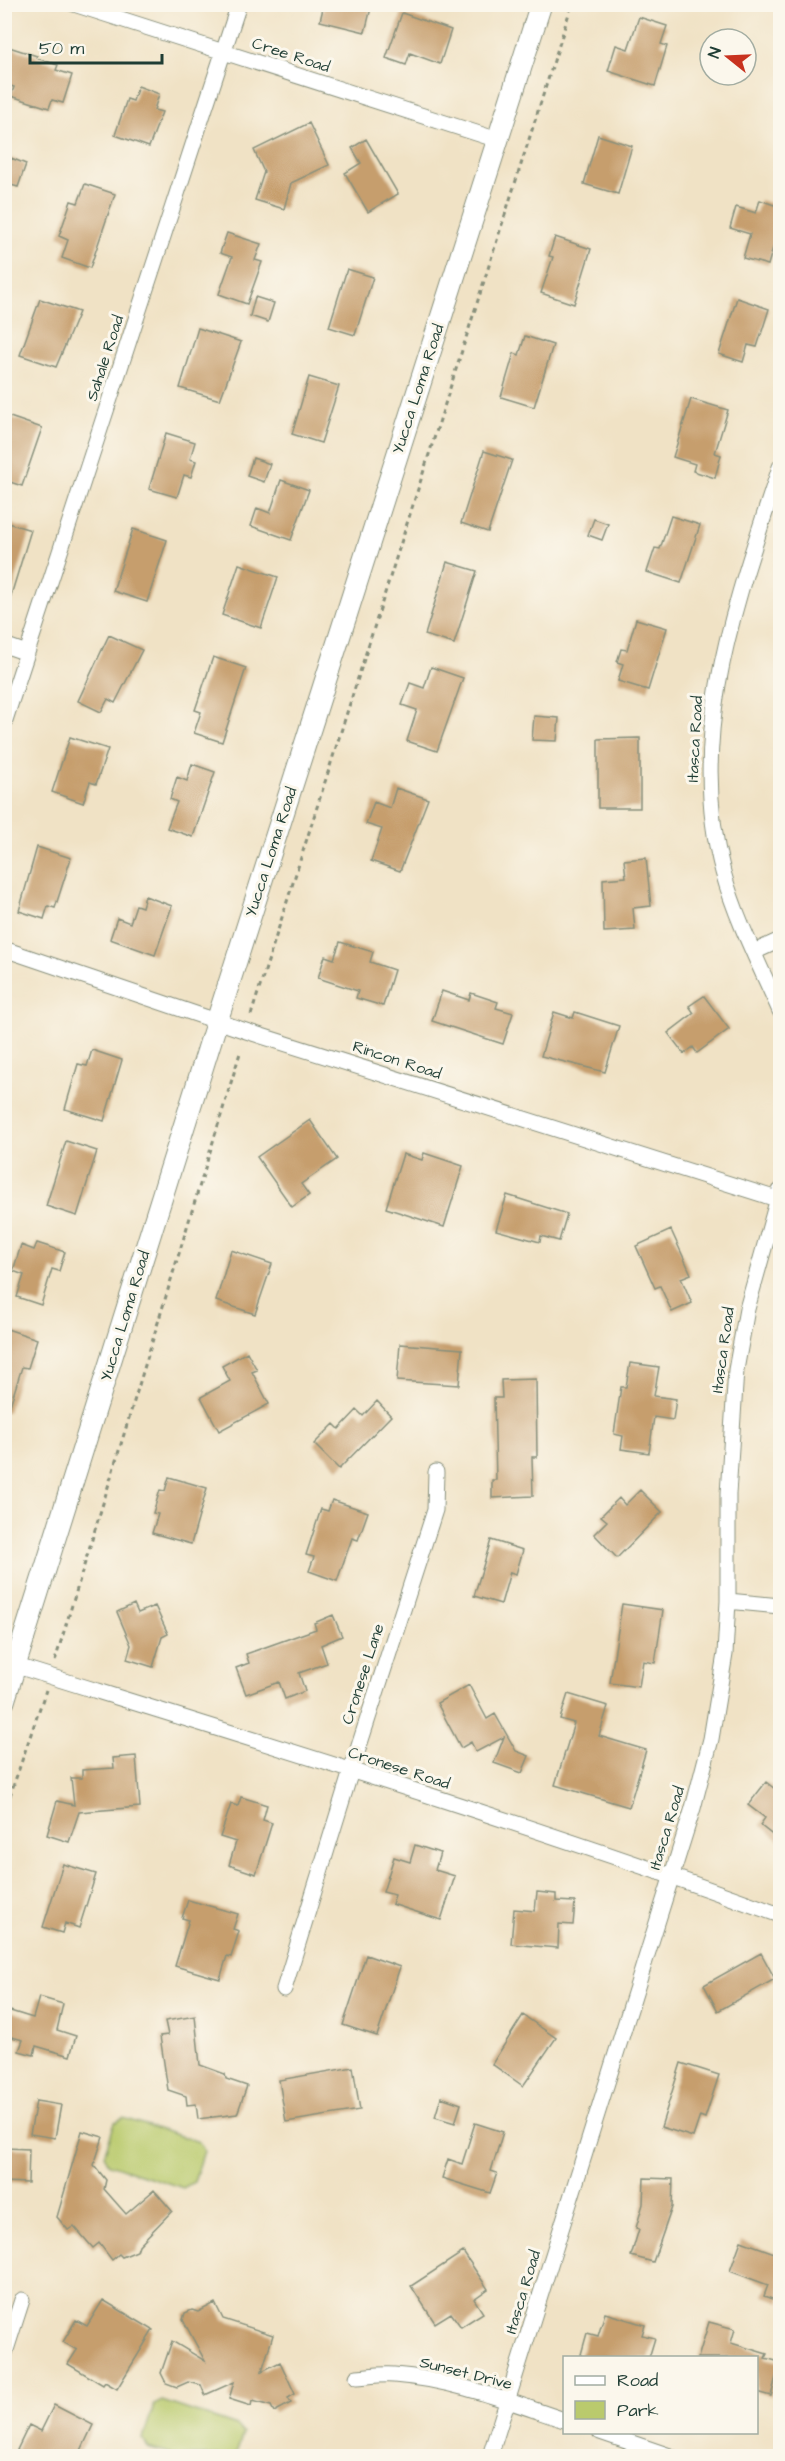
<svg xmlns="http://www.w3.org/2000/svg" width="785" height="2461" font-family="'Architects Daughter',sans-serif">
<style>
.green{fill:#baca6d;stroke:#6c8450;stroke-width:1.5}
.building{fill:#c69e6d}
.lines{fill:none;stroke-linecap:round;stroke-linejoin:round}
.minor-casing{stroke:#88907c;stroke-width:17}
.secondary-casing{stroke:#88907c;stroke-width:23}
.path{stroke:#88907c;stroke-width:3;stroke-dasharray:4.5 4.5;stroke-linecap:butt}
.minor{stroke:#fff;stroke-width:15}
.secondary{stroke:#fff;stroke-width:21}
.labels{text-anchor:middle;dominant-baseline:central;stroke-width:6;stroke-linejoin:round;paint-order:stroke}
.street-label{font-size:16px;fill:#1f3d34;stroke:#fbf7ec}
</style>
<rect width="100%" height="100%" fill="#fbf7ec"/>
<filter id="ink" filterUnits="userSpaceOnUse"><feTurbulence type="fractalNoise" baseFrequency=".0167" numOctaves="2"/><feDisplacementMap in="SourceGraphic" scale="12" xChannelSelector="R" yChannelSelector="G"/><feConvolveMatrix kernelMatrix="1 2 1 2 8 2 1 2 1" color-interpolation-filters="sRGB"/></filter>
<filter id="wash" filterUnits="userSpaceOnUse"><feTurbulence type="fractalNoise" baseFrequency=".008" numOctaves="4" result="noise"/><feDisplacementMap in="SourceGraphic" scale="24" xChannelSelector="R" yChannelSelector="G"/><feGaussianBlur stdDeviation="1.35" result="paint"/><feColorMatrix in="noise" values="0 0 0 0 0 0 0 0 0 0 0 0 0 0 0 0 0 1.4 0 .05"/><feComposite in="paint" operator="in"/></filter>
<g filter="url(#wash)">
<rect width="100%" height="100%" fill="#f0e2c5"/>
<path class="green" d="M123 2118 199 2142 204 2151 194 2182 183 2188 109 2164 104 2155 115 2122Z
M162 2401 237 2426 243 2434 235 2456H175L148 2448 143 2438 154 2405Z"/>
<g id="blocks">
<path class="building" d="M324 4H372L365 32 320 21Z
M402 13 451 30 440 64 410 53 406 65 386 58Z
M639 17 667 26 661 44 667 46 655 86 608 71 616 45 628 49Z
M9 47 37 56 36 58 58 65 56 70 72 75 63 103 52 100 49 108 11 96 14 87 4 84V60Z
M138 86 159 94 154 110 162 112 149 147 115 135 127 99 133 101Z
M309 123 329 165 291 183 284 209 255 200 264 172 254 150Z
M598 135 632 146 618 194 584 184Z
M366 139 398 194 368 212 345 173 361 163 352 148Z
M11 158 26 164 18 187 4 183Z
M85 184 115 194 90 268 62 258 68 240 59 236 71 201 78 203Z
M760 200 780 207V235L777 234 768 265 743 258 750 234 730 228 736 207 756 213Z
M227 233 261 244 255 260 262 262 247 304 219 294 232 257 220 253Z
M555 237 591 249 574 304 541 293 553 257 549 256Z
M347 269 373 277 355 335 329 327Z
M255 297 274 303 268 322 250 316Z
M737 298 769 309 757 347 748 345 743 362 719 354Z
M40 299 79 312 56 367 20 355Z
M198 328 241 342 220 400 180 388Z
M525 336 553 345 534 407 501 397 514 353 519 355Z
M309 377 339 386 321 443 292 434Z
M691 399 728 410 715 453 721 455 715 478 693 471 695 464 673 457Z
M4 415 42 428 22 486 4 480Z
M166 433 195 442 190 459 196 461 191 477 184 475 177 497 149 489Z
M484 451 512 460 488 532 461 523Z
M253 458 270 464 264 482 247 476Z
M281 480 309 490 291 540 251 526 257 508 270 513Z
M671 516 700 525 681 583 647 572 655 548 660 549Z
M594 519 608 524 602 540 588 535Z
M4 522 31 530 8 605 4 604Z
M133 529 167 540 147 602 113 591Z
M447 562 477 571 454 644 425 635Z
M239 564 278 577 261 628 222 615Z
M636 619 667 628 648 690 618 681 623 664 617 662 621 649 627 650Z
M109 635 142 650 115 703 108 699 101 712 78 701Z
M213 657 246 668 222 742 194 733 201 712 195 710Z
M431 667 463 678 437 751 407 741 417 710 402 705 410 683 424 688Z
M534 716 559 718 557 741 532 740Z
M70 737 108 749 96 784 90 782 83 803 52 792Z
M640 738V808H598V739Z
M192 764 215 772 193 837 167 828 177 802 170 799 177 777 187 781Z
M396 788 428 799 400 871 371 861 382 829 366 824 374 802 390 808Z
M37 847 71 858 55 908 48 906 44 919 19 911Z
M646 858 651 906 633 908 635 930 604 932 603 879 626 877 624 860Z
M145 896 172 906 155 955 110 939 117 918 130 923 136 905 142 907Z
M340 942 373 952 370 962 394 970 383 1006 356 998 358 991 318 978 325 956 334 959Z
M442 991 469 1000 471 993 498 1002 496 1008 513 1013 503 1044 432 1021Z
M704 996 729 1029 697 1053 693 1047 684 1054 668 1033 694 1013 689 1006Z
M554 1012 573 1018 575 1012 619 1026 605 1072 541 1056Z
M92 1050 122 1060 104 1121 65 1109 78 1064 87 1066Z
M310 1120 337 1159 301 1184 309 1195 292 1207 257 1157Z
M66 1141 97 1151 77 1216 46 1206Z
M424 1153 463 1166 444 1227 386 1208 403 1154 422 1160Z
M507 1195 567 1214 559 1241 541 1236 540 1242 496 1230Z
M671 1230 691 1274 681 1278 692 1303 672 1312 660 1286 655 1288 636 1246Z
M37 1243 65 1252 59 1271 52 1269 41 1305 17 1297 24 1275 13 1271 21 1245 34 1250Z
M231 1250 272 1264 255 1314 216 1301Z
M4 1328 37 1339 28 1368 22 1367 8 1412 4 1411Z
M400 1344 462 1349 459 1385 397 1381Z
M247 1352 257 1370 252 1372 269 1404 219 1431 201 1397 230 1381 222 1366Z
M630 1363 659 1367 654 1396 676 1399 673 1420 654 1417 649 1453 621 1449 623 1436 614 1434 621 1387H626Z
M536 1379 537 1457H532L533 1496 492 1498V1480H496L494 1398H502L501 1380Z
M377 1401 391 1416 339 1469 314 1444 334 1424 339 1429 357 1410 363 1416Z
M169 1477 207 1488 191 1544 152 1533 158 1514 153 1513 160 1490 165 1491Z
M640 1490 662 1512 617 1558 594 1534 607 1521 601 1516 619 1498 625 1505Z
M332 1500 368 1512 358 1540 352 1538 337 1581 309 1571 314 1557 306 1555 321 1509 328 1511Z
M491 1540 523 1550 516 1574 510 1572 501 1604 474 1596Z
M134 1604 138 1613 155 1606 168 1634 162 1637 153 1667 127 1659 131 1645 117 1612Z
M622 1604 663 1610 655 1663 643 1661 639 1687 610 1683Z
M333 1615 342 1636 321 1645 327 1663 299 1673 305 1691 285 1699 279 1682 246 1694 236 1668 249 1663 246 1654 316 1629 314 1623Z
M469 1685 487 1719 495 1714 516 1751 529 1756 522 1773 494 1763 504 1737 476 1752 471 1742 461 1748 437 1703Z
M568 1694 608 1706 599 1736 646 1750 629 1807 555 1785 574 1723 560 1719Z
M136 1756 140 1807 79 1812 69 1842 47 1835 57 1801 74 1805 71 1778H82V1770L114 1768 113 1758Z
M766 1782 780 1793V1841L760 1825 765 1818 748 1805Z
M241 1797 267 1805 263 1820 272 1823 256 1874 229 1865 236 1842 220 1837 231 1804 238 1806Z
M415 1845 440 1853 435 1870 455 1876 441 1920 392 1904 395 1895 383 1892 394 1857 410 1862Z
M63 1864 96 1874 79 1928 65 1923 62 1933 43 1927Z
M537 1892 556 1894V1901L575 1902 573 1925 559 1924 558 1948 511 1944 514 1909 535 1911Z
M188 1900 238 1914 233 1929 239 1931 231 1957 227 1956 220 1979 175 1966 189 1920 182 1918Z
M761 1953 775 1979 718 2011 704 1985Z
M366 1955 400 1967 377 2036 343 2025Z
M39 1997 63 2004 57 2030 76 2036 70 2056 36 2046 34 2055 19 2051 23 2040 4 2035V2009L33 2018Z
M523 2015 556 2038 523 2086 492 2064Z
M195 2016 200 2065 225 2074 226 2079 247 2086 237 2114 198 2119 196 2104 187 2105 186 2096 168 2090 160 2036 168 2035 165 2021Z
M681 2063 719 2075 705 2118 700 2116 693 2137 661 2127Z
M353 2067 360 2110 286 2122 279 2080Z
M441 2097 461 2104 455 2123 435 2117Z
M36 2101 61 2105 55 2138 30 2134Z
M475 2123 503 2132 491 2171 497 2173 490 2193 442 2178 448 2159 462 2164Z
M82 2131 103 2137 94 2165 106 2180 104 2189 126 2214 154 2190 172 2211 139 2245 137 2251 122 2257 119 2254 112 2260 99 2243 93 2248 74 2226 68 2230 57 2217Z
M4 2148 29 2149 28 2183 4 2182Z
M644 2178 673 2179 672 2207 653 2262 631 2256 639 2229 636 2228 643 2204Z
M741 2241 780 2255V2302L764 2296 768 2285 730 2271Z
M463 2252 488 2289 474 2299 483 2313 461 2327 451 2313 435 2323 411 2286Z
M103 2300 153 2330 117 2389 105 2382 103 2385 68 2364 77 2350 63 2342 76 2320 87 2326Z
M215 2303 223 2319 273 2335 262 2371 280 2362 295 2394 288 2398 291 2403 274 2412 271 2406 252 2401 251 2406 229 2399 234 2382 205 2395 201 2385 188 2382 177 2387 166 2383 161 2373 172 2341 205 2361 183 2320 185 2313 192 2310 198 2312Z
M605 2313 645 2325 642 2335 655 2338 649 2358H580L587 2333 598 2336Z
M709 2322 735 2329 731 2343 767 2354 765 2358 780 2362 771 2396 756 2392V2358H698Z
M54 2405 93 2425 78 2457H29L17 2450 29 2425 41 2431Z"/>
</g>
</g>
<g filter="url(#ink)">
<use href="#blocks" fill-opacity="0" stroke="#88907c" stroke-width="1.5"/>
<g class="lines">
<defs>
<path id="minor" d="M74 4 498 140
M780 467C738 597 685 733 723 872 736 919 760 966 780 1011
M4 645 27 653
M4 723 239 4
M4 949 246 1031 780 1200
M754 952 780 940
M728 1601 780 1606
M4 1662C264 1743 525 1822 780 1915
M284 1989 351 1771 435 1510 436 1472
M4 2356 22 2300
M357 2377C369 2376 382 2374 394 2375 452 2379 510 2402 564 2420
M600 2432 670 2456
M490 2456 693 1808 711 1739 725 1654 728 1601V1494L736 1370 747 1309 780 1191"/>
<path id="secondary" d="M4 1701 217 1021 541 4"/>
</defs>
<use href="#minor" class="minor-casing"/>
<use href="#secondary" class="secondary-casing"/>
<path class="path" d="M251 1015 572 4
M55 1661 240 1053
M4 1813 46 1690"/>
<use href="#minor" class="minor"/>
<use href="#secondary" class="secondary"/>
</g>
</g>
<g class="labels">
<g class="street-label">
<text transform="translate(291 55) rotate(18)">Cree Road</text>
<text transform="translate(105 358) rotate(-72)">Sahale Road</text>
<text transform="translate(418 389) rotate(-72)">Yucca Loma Road</text>
<text transform="translate(695 739) rotate(-87)">Itasca Road</text>
<text transform="translate(271 852) rotate(-72)">Yucca Loma Road</text>
<text transform="translate(397 1060) rotate(18)">Rincon Road</text>
<text transform="translate(125 1316) rotate(-73)">Yucca Loma Road</text>
<text transform="translate(723 1350) rotate(-82)">Itasca Road</text>
<text transform="translate(363 1674) rotate(-72)">Cronese Lane</text>
<text transform="translate(399 1768) rotate(18)">Cronese Road</text>
<text transform="translate(667 1828) rotate(-73)">Itasca Road</text>
<text transform="translate(523 2292) rotate(-73)">Itasca Road</text>
<text transform="translate(466 2373) rotate(14)">Sunset Drive</text>
</g>
</g>
<rect width="785" height="2461" fill="none" stroke="#fbf7ec" stroke-width="24"/>
<rect x="563" y="2356" width="195" height="78" fill="#fbf7ec" stroke="#a3ada2" stroke-width="1.5"/>
<rect x="575" y="2376" width="30" height="9" fill="#ffffff" stroke="#a3ada2" stroke-width="1.5"/>
<text x="617" y="2386" font-size="18" fill="#1f3d34">Road</text>
<rect x="575" y="2401" width="30" height="18" fill="#baca6d" stroke="#a3ada2" stroke-width="1.5"/>
<text x="617" y="2416" font-size="18" fill="#1f3d34">Park</text>
<g transform="translate(728 57) rotate(288)"><circle r="28" fill="#fbf7ec" stroke="#a3ada2" stroke-width="1.5"/>
<path d="M0-4.5L10 22L0 15L-10 22Z" fill="#c8321e"/>
<text y="-9" font-size="16" font-weight="bold" text-anchor="middle" fill="#1f3d34">N</text>
</g>
<path d="M30 54v9h132v-9" fill="none" stroke="#1f3d34" stroke-width="3"/>
<text x="39" y="54" font-size="18" fill="#1f3d34" stroke="#fbf7ec" stroke-width="4.5" paint-order="stroke">50 m</text>
</svg>
